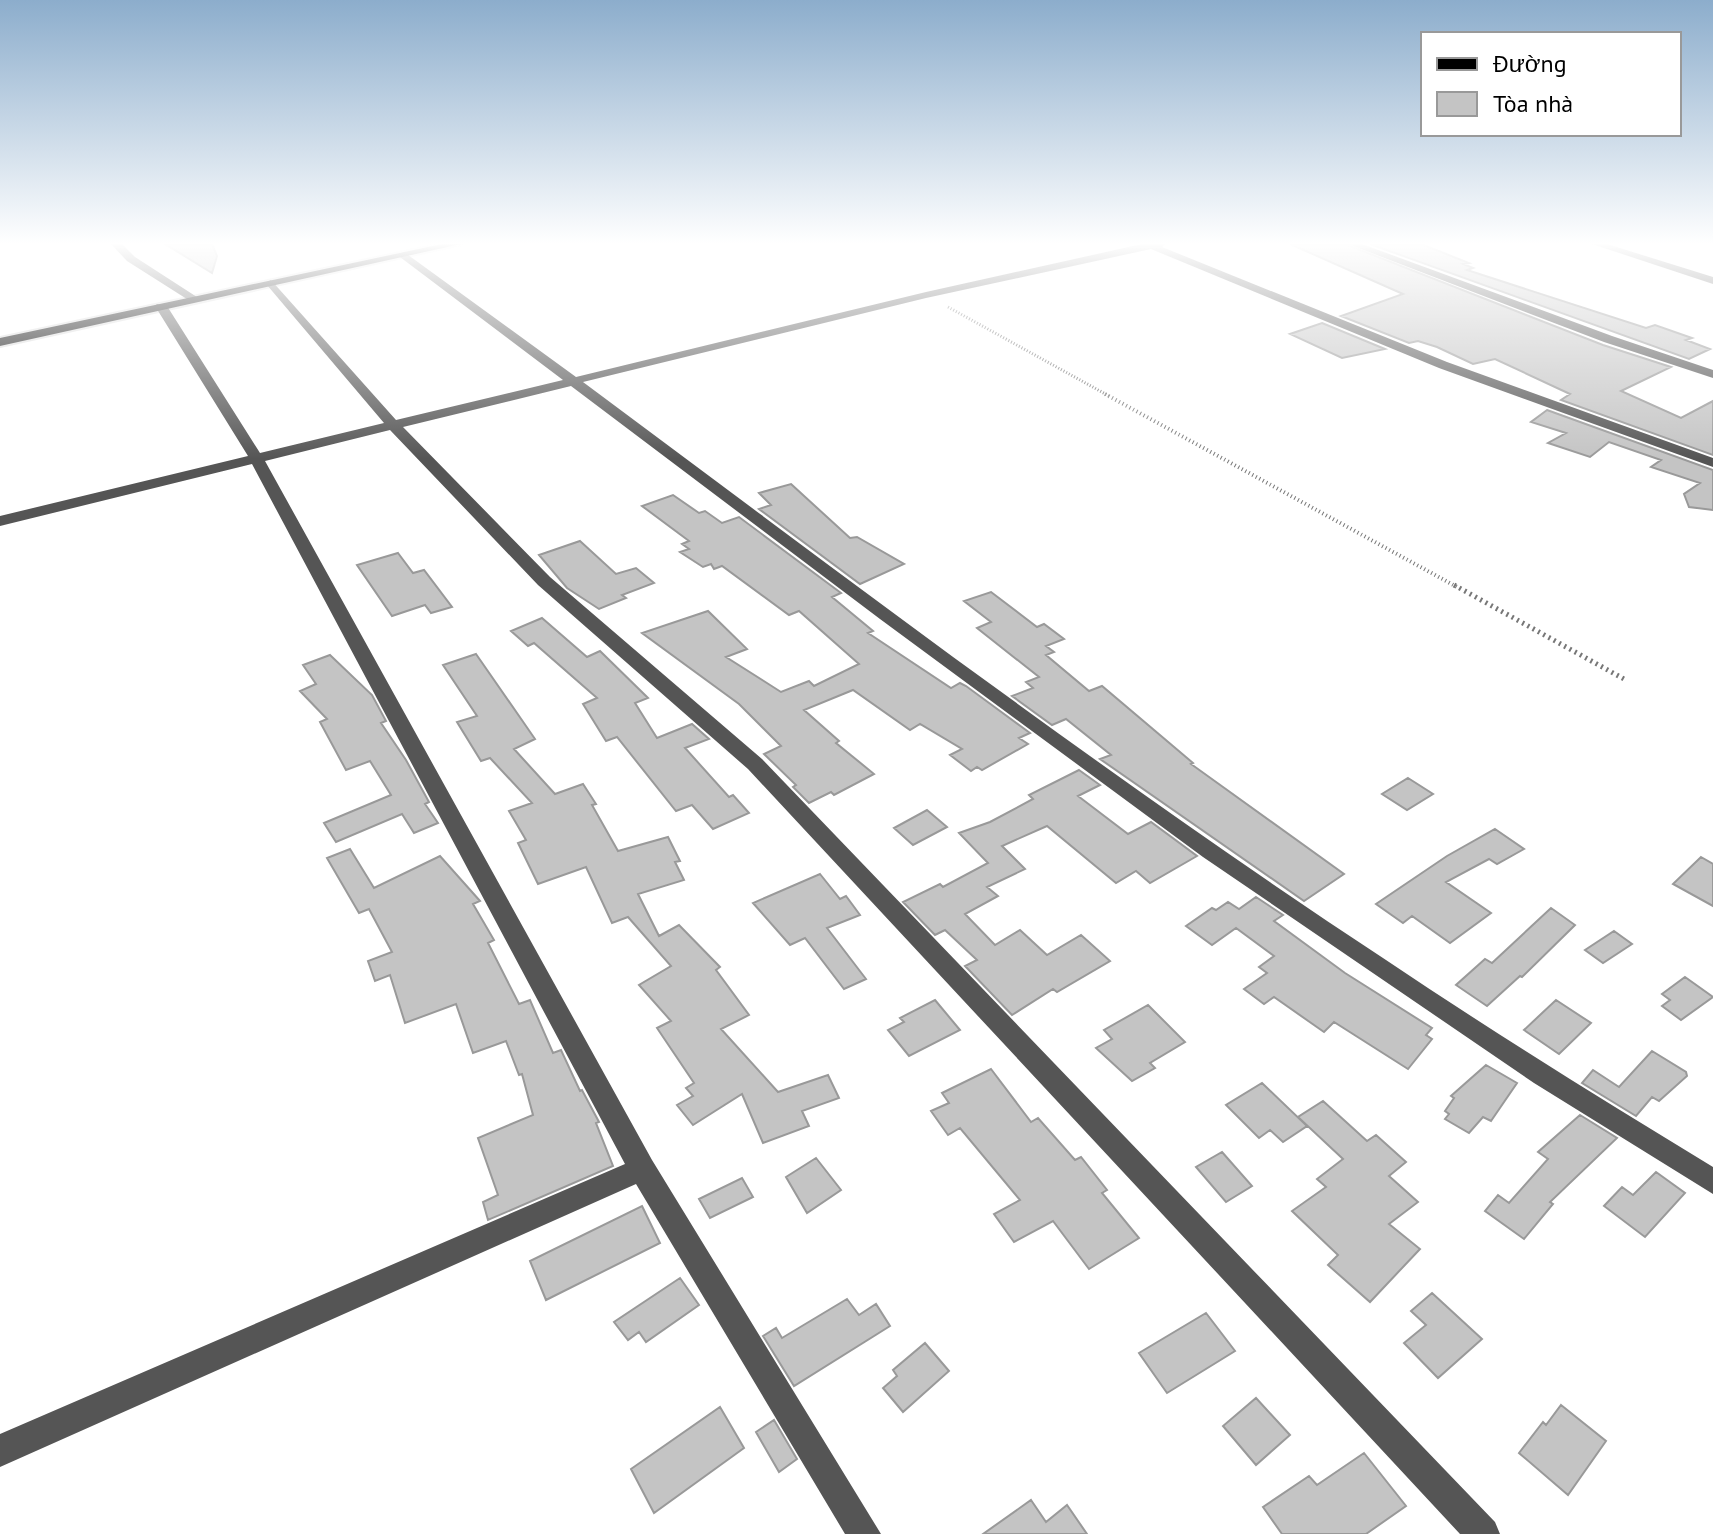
<svg xmlns="http://www.w3.org/2000/svg" width="1713" height="1534" font-family="'PT Sans',sans-serif">
<style>
.building{fill:#c4c4c4;stroke:#999;stroke-width:2}
.lines{fill:none;stroke-linecap:round;stroke-linejoin:round}
.major-casing{stroke:#dbdbdb;stroke-width:4}
.path-far2{stroke:#777;stroke-width:3;stroke-dasharray:1 2;stroke-linecap:butt}
.path-far1{stroke:#777;stroke-width:4;stroke-dasharray:1 3;stroke-linecap:butt}
.path{stroke:#777;stroke-width:5;stroke-dasharray:2 4;stroke-linecap:butt}
.minor{fill:#555;fill-rule:evenodd}
.major{fill:#000;fill-rule:evenodd}
</style>
<rect width="100%" height="100%" fill="#fff"/>
<path class="building" d="M165 244H212L217 256 212 273Z
M1290 244H1345L1603 345 1671 367 1621 391 1681 418 1713 401V455L1561 400 1570 394 1495 359 1473 364 1437 347 1418 341 1409 343 1341 316 1403 294Z
M1370 244H1421L1469 263 1463 264 1473 268 1467 270 1646 328 1655 325 1692 338 1686 340 1710 349 1689 359Z
M1322 323 1385 349 1342 358 1290 334Z
M1547 410 1713 470V510L1689 507 1684 494 1700 483 1651 467 1661 460 1609 442 1590 457 1548 443 1566 433 1531 422Z
M791 484 850 538 857 537 904 564 860 584 759 509 771 505 759 493Z
M673 495 699 513 705 511 722 523 739 517 841 593 832 597 873 631 868 633 951 688 960 683 966 686 1030 733 1019 738 1028 744 982 770 977 767 971 771 950 755 962 749 920 724 910 730 853 690 804 710 839 741 836 743 874 774 834 795 831 792 809 803 793 787 796 785 764 754 781 746 739 704 642 633 708 611 747 649 726 657 781 692 809 681 814 686 859 664 799 611 789 615 722 566 714 569 711 564 703 567 680 552 689 549 682 544 689 541 642 506Z
M580 541 616 574 636 568 654 583 622 595 626 598 599 609 567 588 539 555Z
M398 553 413 573 424 570 452 607 431 613 425 605 392 616 357 565Z
M991 592 1037 627 1044 624 1064 639 1046 646 1054 652 1046 655 1089 691 1102 686 1193 763 1191 764 1344 874 1304 901 1100 759 1111 755 1066 719 1052 725 1012 696 1033 688 1026 682 1039 677 977 628 991 622 964 601Z
M542 618 587 657 600 651 648 698 635 703 657 738 692 724 709 739 685 748 729 797 733 795 749 813 713 829 692 805 676 811 617 737 606 741 583 704 597 698 534 643 528 646 511 631Z
M476 654 535 739 514 749 555 794 583 784 596 804 592 805 618 851 668 837 680 861 675 862 684 880 638 894 659 936 679 925 720 967 716 970 749 1015 721 1029 778 1092 828 1075 839 1098 802 1111 809 1126 763 1143 742 1094 693 1125 677 1105 693 1096 686 1088 694 1083 657 1028 671 1021 639 985 671 966 628 917 612 923 586 867 538 884 518 843 526 840 509 811 532 803 490 758 481 761 457 722 477 716 443 665Z
M330 655 372 695 386 721 381 723 406 760 429 802 425 804 438 823 414 833 402 814 336 842 324 823 391 795 370 761 346 770 320 722 327 719 300 691 316 684 303 665Z
M1079 770 1100 785 1078 796 1128 834 1151 822 1197 856 1150 883 1136 871 1116 883 1047 826 1002 846 1025 869 987 887 998 896 965 914 995 945 1020 930 1047 955 1081 935 1110 961 1057 992 1053 989 1012 1015 965 966 977 960 945 930 935 935 903 902 940 884 943 887 988 863 959 833 990 822 1033 799 1029 795Z
M1408 778 1433 794 1407 810 1382 794Z
M927 810 947 827 913 845 894 828Z
M1495 829 1524 849 1497 864 1489 859 1446 882 1491 913 1450 943 1412 916 1403 923 1376 904 1447 856Z
M350 849 374 888 440 856 480 901 473 904 494 940 488 943 519 1004 530 1000 553 1053 561 1050 580 1091 582 1090 599 1122 596 1123 613 1166 488 1220 483 1202 498 1195 478 1138 533 1115 522 1074 519 1075 506 1041 473 1053 456 1004 405 1023 390 975 375 981 368 961 392 952 369 909 359 913 327 858Z
M1701 857 1713 864V906L1673 884Z
M820 874 840 899 846 896 860 915 827 928 866 979 844 989 805 938 790 945 753 903Z
M1256 897 1283 915 1274 921 1345 973 1432 1028 1426 1035 1432 1039 1408 1069 1334 1022 1324 1032 1274 997 1264 1004 1244 989 1267 973 1259 967 1274 956 1236 928 1212 945 1186 926 1212 908 1216 910 1228 902 1239 909Z
M1551 908 1575 925 1522 977 1520 976 1487 1006 1456 985 1485 959 1492 963Z
M1614 931 1632 944 1603 963 1585 950Z
M1685 977 1713 997 1681 1020 1662 1006 1670 1000 1662 994Z
M935 1000 960 1030 909 1056 888 1030 904 1022 900 1018Z
M1556 1000 1591 1023 1559 1054 1524 1030Z
M1148 1005 1185 1042 1150 1063 1155 1068 1132 1081 1096 1048 1112 1039 1104 1030Z
M1652 1051 1686 1072 1687 1076 1659 1101 1652 1097 1636 1116 1582 1083 1593 1070 1619 1087Z
M1486 1065 1517 1083 1491 1121 1483 1117 1469 1133 1445 1119 1449 1114 1445 1111 1454 1098 1451 1096Z
M991 1069 1031 1122 1038 1118 1075 1160 1081 1157 1107 1190 1102 1193 1139 1238 1089 1269 1053 1221 1014 1242 994 1214 1020 1200 960 1128 948 1135 931 1111 949 1103 942 1093Z
M1262 1083 1307 1126 1283 1142 1270 1130 1259 1138 1226 1105Z
M1323 1101 1367 1141 1376 1135 1406 1162 1389 1176 1418 1202 1389 1224 1420 1249 1370 1302 1328 1265 1338 1255 1292 1211 1326 1187 1317 1179 1343 1159 1298 1117Z
M1580 1115 1617 1138 1550 1202 1553 1204 1524 1239 1485 1211 1498 1195 1509 1203 1548 1159 1538 1152Z
M1222 1152 1252 1186 1226 1202 1196 1167Z
M816 1158 841 1190 807 1213 786 1177Z
M1656 1172 1685 1193 1645 1237 1604 1206 1622 1187 1633 1195Z
M742 1178 753 1197 710 1218 699 1199Z
M642 1206 660 1243 546 1300 530 1261Z
M680 1278 699 1305 646 1342 639 1332 628 1340 614 1322Z
M1432 1293 1482 1339 1438 1378 1404 1343 1426 1325 1411 1311Z
M847 1299 859 1315 876 1304 890 1326 794 1386 763 1336 776 1328 782 1338Z
M1206 1313 1235 1351 1167 1393 1139 1353Z
M925 1343 949 1371 903 1412 883 1388 897 1376 893 1370Z
M1256 1398 1290 1435 1256 1465 1223 1426Z
M1561 1405 1606 1441 1568 1495 1519 1453 1543 1422 1546 1425Z
M720 1407 744 1448 654 1513 631 1469Z
M774 1420 797 1459 779 1472 756 1432Z
M1364 1453 1406 1506 1366 1534H1282L1263 1507 1309 1476 1317 1485Z
M1031 1500 1046 1522 1067 1505 1087 1534H983Z"/>
<g class="lines">
<defs>
<path id="major" d="M442 244H461L0 346V338Z"/>
</defs>
<use href="#major" class="major-casing"/>
<path class="path-far2" d="M948 307 1109 396"/>
<path class="path-far1" d="M1105 394 1457 587"/>
<path class="path" d="M1454 585 1624 679"/>
<path class="minor" d="M111 244H122L135 257 200 299 190 301 127 261Z
M1142 244H1165L1162 247 1447 362 1713 458V467L1439 368 1151 249 926 298 583 382C848 579 1111 779 1386 960 1493 1032 1603 1100 1713 1167V1194L1534 1083 1203 857 880 619 571 386 403 427 550 577 762 759 1495 1522 1500 1534H1460L748 769 538 585 390 430 265 461 652 1160 881 1534H845L636 1184 0 1467V1434L625 1164 252 464 0 526V516L248 456 155 306 157 304 167 306 260 453 384 423 267 285 265 283 271 280 396 420 563 380 400 257 399 255 404 252 576 377 926 292Z
M1348 244H1362L1612 336 1713 370V378L1604 342Z
M1592 244H1607L1713 277V284Z"/>
<use href="#major" class="major"/>
</g>
<linearGradient id="sky" x2="0" y2="1"><stop stop-color="#8cadcc"/><stop offset="0.53" stop-color="#fff"/><stop offset="1" stop-color="#fff" stop-opacity="0"/></linearGradient>
<rect width="1713" height="459" fill="url(#sky)"/>
<rect x="1421" y="32" width="260" height="104" fill="#ffffff" stroke="#999999" stroke-width="2"/>
<rect x="1437" y="58" width="40" height="12" fill="#000000" stroke="#999999" stroke-width="2"/>
<text x="1493" y="72" font-size="24" fill="#000000">Đường</text>
<rect x="1437" y="92" width="40" height="24" fill="#c4c4c4" stroke="#999999" stroke-width="2"/>
<text x="1493" y="112" font-size="24" fill="#000000">Tòa nhà</text>
</svg>
